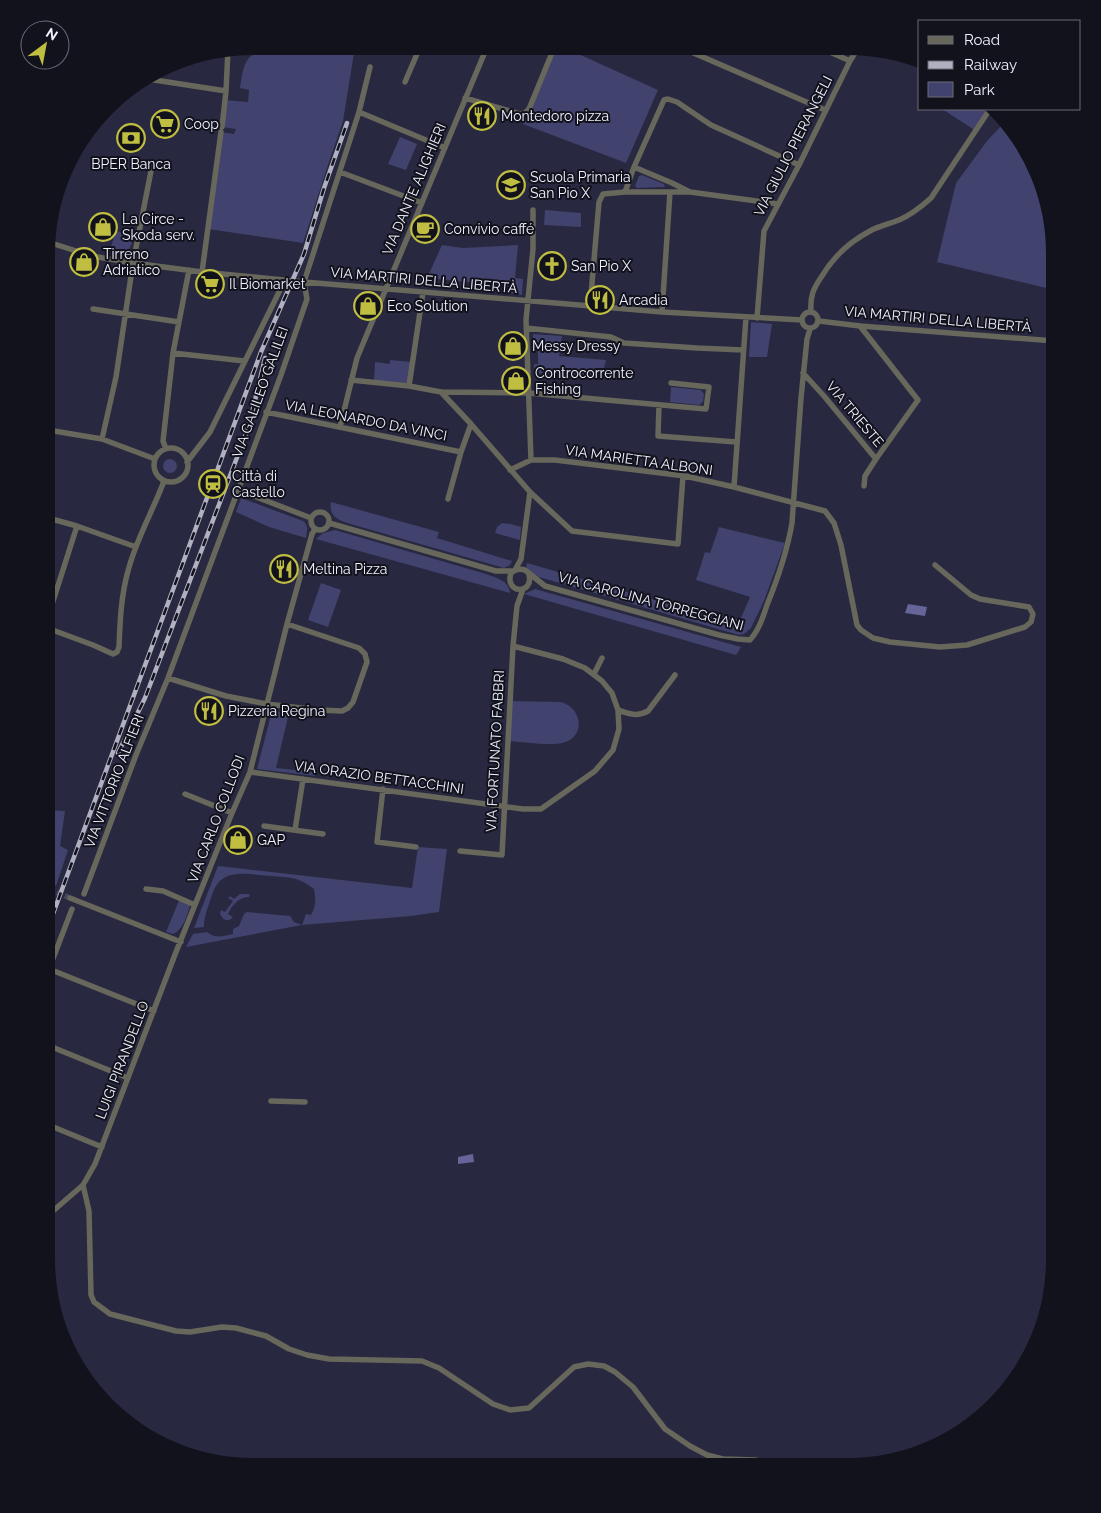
<svg xmlns="http://www.w3.org/2000/svg" width="1101" height="1513" font-family="Raleway,sans-serif">
<style>
.green{fill:#41426d}
.water{fill:#656697}
.lines{fill:none;stroke-linecap:round;stroke-linejoin:round}
.minor-tunnel{stroke:#46465c;stroke-width:5.5;stroke-dasharray:5.5 3;stroke-linecap:butt}
.minor{stroke:#67675b;stroke-width:5.5}
.rail-casing{stroke:#b0b0c1;stroke-width:4.5}
.rail{stroke:#12121d;stroke-width:2.5;stroke-dasharray:8;stroke-linecap:butt}
.labels{text-anchor:middle;dominant-baseline:central;stroke-width:4;stroke-linejoin:round;paint-order:stroke}
.poi-label{font-size:14px;fill:#f0f1fe;stroke:#12121d;text-anchor:start}
.street-label{font-size:14px;fill:#f0f1fe;stroke:#12121d}
</style>
<rect width="100%" height="100%" fill="#282840"/>
<path class="green" d="M280 46 355 47 343 121 326 171 303 243 208 229 221 132 234 134 236 129 222 127 225 100 248 102 249 90 240 88C242 76 243 55 258 53 263 52 272 54 279 54Z
M554 47H563L658 90 626 163 523 124Z
M942 109H990L976 131Z
M1003 124 1034 162 1055 253V290L937 262 956 183 987 141Z
M400 137 417 144 406 170 388 164Z
M642 175 664 184 665 187 637 188 635 186 639 176Z
M545 210 581 213V227L544 225Z
M116 231 135 236 128 252 110 250Z
M442 245 463 248 518 245 515 278 523 279 522 295 511 293V286L427 278Z
M751 322 772 324 767 357H749Z
M533 334 562 336 559 356 606 360 602 377 534 373V364H538V347L533 346Z
M390 360 412 362 409 386 374 382 375 362 390 364Z
M671 387 701 390 704 394 703 402 699 405 670 402Z
M163 466a7 7 0 1 1 14 0a7 7 0 1 1-14 0Z
M241 498 303 521C309 526 307 531 306 538L269 527 236 512Z
M331 502 439 532 437 538 512 561 510 565 504 568 354 525C341 521 328 518 331 502Z
M502 523 511 524 521 527 520 540 495 533 497 527Z
M719 527 785 543 764 601 751 628 744 634 739 635 532 575 526 567 527 563 683 608 697 609 740 620 750 597 696 580 705 552 710 553Z
M335 530 486 574C496 578 509 580 510 593L316 539 323 533Z
M321 583 341 590 328 627 308 620Z
M535 589 741 647 736 655 524 594Z
M510 701 561 702C583 708 586 738 562 743 550 746 522 742 508 741Z
M272 711 297 713 296 717H288L276 768 315 772V776L257 769Z
M47 810 65 811 60 846 68 850 56 886 47 882Z
M418 847 447 849 439 912 411 916 302 925 186 947 193 934 207 932C215 939 224 936 233 934V929L239 926 244 914 247 912 290 916 294 922 302 925 306 914 311 915C316 906 316 900 314 889 297 876 291 878 270 876 254 875 230 869 218 883 214 888 212 895 210 901 207 910 204 917 204 927L194 928 218 866 412 888Z
M240 894H250L249 897C239 897 232 905 228 914L233 917C228 923 223 920 220 914L221 910 225 912 233 901 228 898 230 896 234 899Z
M180 898 191 903C187 915 184 929 173 934L166 932Z"/>
<path class="water" d="M908 604 927 607 925 616 905 613Z
M473 1154 474 1162 458 1164V1157Z"/>
<g class="lines">
<path class="minor-tunnel" d="M49 889 70 898"/>
<path class="minor" d="M682 48 825 110
M821 48 850 61
M148 79 226 91
M405 82 420 47
M465 98 520 114 525 113 529 109 554 48
M359 112 370 67
M222 127 226 91 228 50
M634 167 672 183 690 192 778 204
M340 172 422 203
M64 178 77 146
M625 192 634 167 664 100 668 99 677 102 711 125 799 165
M48 242 92 256 133 263 202 272 304 282 662 312 802 320
M202 272 221 132
M423 292 409 386 441 392 529 393 706 409 709 387 671 383
M590 306 599 202 603 194 625 192H690
M93 309 179 322
M802 320a8 8 0 1 1 16 0a8 8 0 1 1-16 0Z
M662 312 670 192
M811 312C810 296 813 289 822 276 834 256 849 242 870 231 879 226 889 224 899 220 911 215 921 207 931 198L990 109
M757 318 764 231 799 165 850 61 858 48
M819 321 860 326 1055 341
M526 328 611 337 624 343 697 348 743 350
M173 353 244 361
M803 373 824 396 876 459 918 400 860 326
M351 380 409 386
M441 392 471 424 530 492 572 531 678 544 683 476
M659 405 658 436 736 442
M266 412 461 452 471 424
M340 427 357 358 487 47
M48 430 102 439 155 459
M102 439 116 377 133 263 152 166
M154 465a17 17 0 1 1 34 0a17 17 0 1 1-34 0Z
M166 449 163 441 173 353 189 270
M531 460 526 320 533 249V210
M187 462 210 432 285 280
M510 470 531 460H555L685 476 734 487 825 511 834 523 841 545 857 625 861 630 873 638 890 642 940 647 967 645 1025 627 1031 622 1033 614 1029 607 980 599 971 595 935 565
M864 486 865 476 876 459
M734 487 746 317
M238 490 311 518
M448 499 461 452
M311 521a9 9 0 1 1 18 0a9 9 0 1 1-18 0Z
M48 518 77 526 136 547
M329 523 496 571H513
M515 570 521 559 530 492
M529 575C534 595 504 594 511 573 515 569 519 568 525 570L545 586 719 635 738 639 750 640C759 630 763 617 767 605 778 578 787 552 792 523L801 398 807 339 810 329
M47 620 77 526
M47 628 93 645 113 654 117 652 119 647C120 621 121 596 128 571 136 539 153 511 164 481
M594 674 602 658
M168 678 226 696 267 704 318 710 342 711 348 708 353 702 367 662 365 654 359 648 287 624
M618 710C629 714 637 717 648 711L675 675
M250 772 523 809H541L595 771 613 750 619 729 618 710 612 693 602 681 585 668 563 659 513 646
M383 789 377 842 416 847
M185 794 232 813
M264 826 323 834
M295 830 303 779
M460 851 502 855 513 646 517 606 523 589
M47 889H49
M146 889 163 891 195 905
M84 894 136 755 168 678 281 375 307 299 304 282 359 112 445 148
M70 898 181 942
M49 969 154 1011
M47 974 72 909
M47 1045 128 1078
M271 1101 305 1102
M46 1124 102 1147
M83 1185 89 1211 91 1295 94 1302 110 1314 176 1331 190 1332 222 1327 236 1328 266 1336 289 1349 307 1355 329 1359 422 1361 439 1368 493 1404 510 1410 529 1408 574 1367 588 1364 604 1366 615 1372 633 1387 665 1429 690 1446 707 1455 723 1459 755 1460 783 1467
M46 1217 83 1185 95 1164 176 952 232 813 250 772 287 624 312 534 315 529"/>
<defs>
<path id="rail" d="M118 753 145 698 246 434 252 413 265 358
M47 930 261 352 304 254 324 188 347 123"/>
</defs>
<use href="#rail" class="rail-casing"/>
<use href="#rail" class="rail"/>
</g>
<defs>
<symbol id="restaurant-ring" viewBox="-11 -11 22 22"><circle r="9.5" fill="#12121d" stroke="#c0be41" stroke-width="1.5"/><path d="M-5-6h1v4h1v-4h1v4h1v-4h1v5L-1.5 .5V6h-2V.5L-5-1ZM5-6V6H3V1.5H1.5Q1.5-4 5-6Z" fill="#c0be41"/></symbol>
<symbol id="supermarket-ring" viewBox="-11 -11 22 22"><circle r="9.5" fill="#12121d" stroke="#c0be41" stroke-width="1.5"/><path d="M-6-5.5h2.5l.6 2H6L4.5 2H-2.5L-4.4-4H-6ZM-1.5 3.2a1.3 1.3 0 1 0 .1 0ZM3 3.2a1.3 1.3 0 1 0 .1 0Z" fill="#c0be41"/></symbol>
<symbol id="bank-ring" viewBox="-11 -11 22 22"><circle r="9.5" fill="#12121d" stroke="#c0be41" stroke-width="1.5"/><path d="M-6-4H6V4H-6ZM0-2.3a2.3 2.3 0 1 0 0 4.6a2.3 2.3 0 1 0 0-4.6Z" fill="#c0be41"/></symbol>
<symbol id="school-ring" viewBox="-11 -11 22 22"><circle r="9.5" fill="#12121d" stroke="#c0be41" stroke-width="1.5"/><path d="M0-5L7-2L0 1L-7-2ZM-4 1L0 2.5L4 1V4Q0 6-4 4Z" fill="#c0be41"/></symbol>
<symbol id="shop-ring" viewBox="-11 -11 22 22"><circle r="9.5" fill="#12121d" stroke="#c0be41" stroke-width="1.5"/><path d="M-5-2.5h2.3a2.7 3.5 0 0 1 5.4 0H5L5.5 6h-11ZM-1.5-2.5h3a1.5 2.3 0 0 0-3 0Z" fill="#c0be41"/></symbol>
<symbol id="cafe-ring" viewBox="-11 -11 22 22"><circle r="9.5" fill="#12121d" stroke="#c0be41" stroke-width="1.5"/><path d="M-5.5-4.5H6V0H3Q3 3.5 0 3.5H-2.5Q-5.5 3.5-5.5 0ZM3-3.2v2h1.7v-2ZM-6 4.5H4V6H-6Z" fill="#c0be41"/></symbol>
<symbol id="church-ring" viewBox="-11 -11 22 22"><circle r="9.5" fill="#12121d" stroke="#c0be41" stroke-width="1.5"/><path d="M-1.2-6h2.4v3.5h3.3v2.4h-3.3V6h-2.4V-.1h-3.3v-2.4h3.3Z" fill="#c0be41"/></symbol>
<symbol id="station-ring" viewBox="-11 -11 22 22"><circle r="9.5" fill="#12121d" stroke="#c0be41" stroke-width="1.5"/><path d="M-3-6H3Q5-6 5-4V2Q5 4 3 4L4.5 6H3L1.5 4h-3L-3 6H-4.5L-3 4Q-5 4-5 2V-4Q-5-6-3-6ZM-3.5-4v3h7v-3ZM-3.5 1v1.5H-2V1ZM2 1v1.5H3.5V1Z" fill="#c0be41"/></symbol>
</defs>
<g fill-rule="evenodd">
<use href="#restaurant-ring" x="466" y="100" width="32" height="32"/>
<use href="#supermarket-ring" x="149" y="108" width="32" height="32"/>
<use href="#bank-ring" x="115" y="122" width="32" height="32"/>
<use href="#school-ring" x="495" y="169" width="32" height="32"/>
<use href="#shop-ring" x="87" y="211" width="32" height="32"/>
<use href="#cafe-ring" x="409" y="213" width="32" height="32"/>
<use href="#shop-ring" x="68" y="246" width="32" height="32"/>
<use href="#church-ring" x="536" y="250" width="32" height="32"/>
<use href="#supermarket-ring" x="194" y="268" width="32" height="32"/>
<use href="#restaurant-ring" x="584" y="284" width="32" height="32"/>
<use href="#shop-ring" x="352" y="290" width="32" height="32"/>
<use href="#shop-ring" x="497" y="330" width="32" height="32"/>
<use href="#shop-ring" x="500" y="365" width="32" height="32"/>
<use href="#station-ring" x="197" y="468" width="32" height="32"/>
<use href="#restaurant-ring" x="268" y="553" width="32" height="32"/>
<use href="#restaurant-ring" x="193" y="695" width="32" height="32"/>
<use href="#shop-ring" x="222" y="824" width="32" height="32"/>
</g>
<g class="labels">
<g class="poi-label">
<text x="501" y="116">Montedoro pizza</text>
<text x="184" y="124">Coop</text>
<text x="131" y="164" text-anchor="middle">BPER Banca</text>
<text x="530" y="177">Scuola Primaria<tspan x="530" dy="16">San Pio X</tspan></text>
<text x="122" y="219">La Circe -<tspan x="122" dy="16">Skoda serv.</tspan></text>
<text x="444" y="229">Convivio caffé</text>
<text x="103" y="254">Tirreno<tspan x="103" dy="16">Adriatico</tspan></text>
<text x="571" y="266">San Pio X</text>
<text x="229" y="284">Il Biomarket</text>
<text x="619" y="300">Arcadia</text>
<text x="387" y="306">Eco Solution</text>
<text x="532" y="346">Messy Dressy</text>
<text x="535" y="373">Controcorrente<tspan x="535" dy="16">Fishing</tspan></text>
<text x="232" y="476">Città di<tspan x="232" dy="16">Castello</tspan></text>
<text x="303" y="569">Meltina Pizza</text>
<text x="228" y="711">Pizzeria Regina</text>
<text x="257" y="840">GAP</text>
</g>
<g class="street-label">
<text transform="translate(793 146) rotate(-63)">VIA GIULIO PIERANGELI</text>
<text transform="translate(414 189) rotate(-67)">VIA DANTE ALIGHIERI</text>
<text transform="translate(424 280) rotate(5)">VIA MARTIRI DELLA LIBERTÀ</text>
<text transform="translate(938 319) rotate(5)">VIA MARTIRI DELLA LIBERTÀ</text>
<text transform="translate(260 392) rotate(-70)">VIA GALILEO GALILEI</text>
<text transform="translate(855 414) rotate(50)">VIA TRIESTE</text>
<text transform="translate(366 420) rotate(11)">VIA LEONARDO DA VINCI</text>
<text transform="translate(639 460) rotate(8)">VIA MARIETTA ALBONI</text>
<text transform="translate(651 601) rotate(15)">VIA CAROLINA TORREGGIANI</text>
<text transform="translate(495 751) rotate(-87)">VIA FORTUNATO FABBRI</text>
<text transform="translate(379 777) rotate(8)">VIA ORAZIO BETTACCHINI</text>
<text transform="translate(114 781) rotate(-69)">VIA VITTORIO ALFIERI</text>
<text transform="translate(216 819) rotate(-69)">VIA CARLO COLLODI</text>
<text transform="translate(122 1060) rotate(-69)">LUIGI PIRANDELLO</text>
</g>
</g>
<path d="M0 0H1101V1513H0ZM253 55H848A198 198 0 0 1 1046 253V1260A198 198 0 0 1 848 1458H253A198 198 0 0 1 55 1260V253A198 198 0 0 1 253 55Z" fill="#12121d" fill-rule="evenodd"/>
<rect x="918" y="20" width="162" height="90" fill="#12121d" stroke="#6b6b77"/>
<rect x="928" y="36" width="25" height="8" fill="#67675b" stroke="#6b6b77"/>
<text x="964" y="45" font-size="15" fill="#f0f1fe">Road</text>
<rect x="928" y="61" width="25" height="8" fill="#b0b0c1" stroke="#6b6b77"/>
<text x="964" y="70" font-size="15" fill="#f0f1fe">Railway</text>
<rect x="928" y="82" width="25" height="15" fill="#41426d" stroke="#6b6b77"/>
<text x="964" y="95" font-size="15" fill="#f0f1fe">Park</text>
<g transform="translate(45 45) rotate(32)"><circle r="24" fill="#12121d" stroke="#6b6b77"/>
<path d="M0-4L9 19L0 12L-9 19Z" fill="#c0be41"/>
<text y="-8" font-size="14" font-weight="bold" text-anchor="middle" fill="#f0f1fe">N</text>
</g>
</svg>
